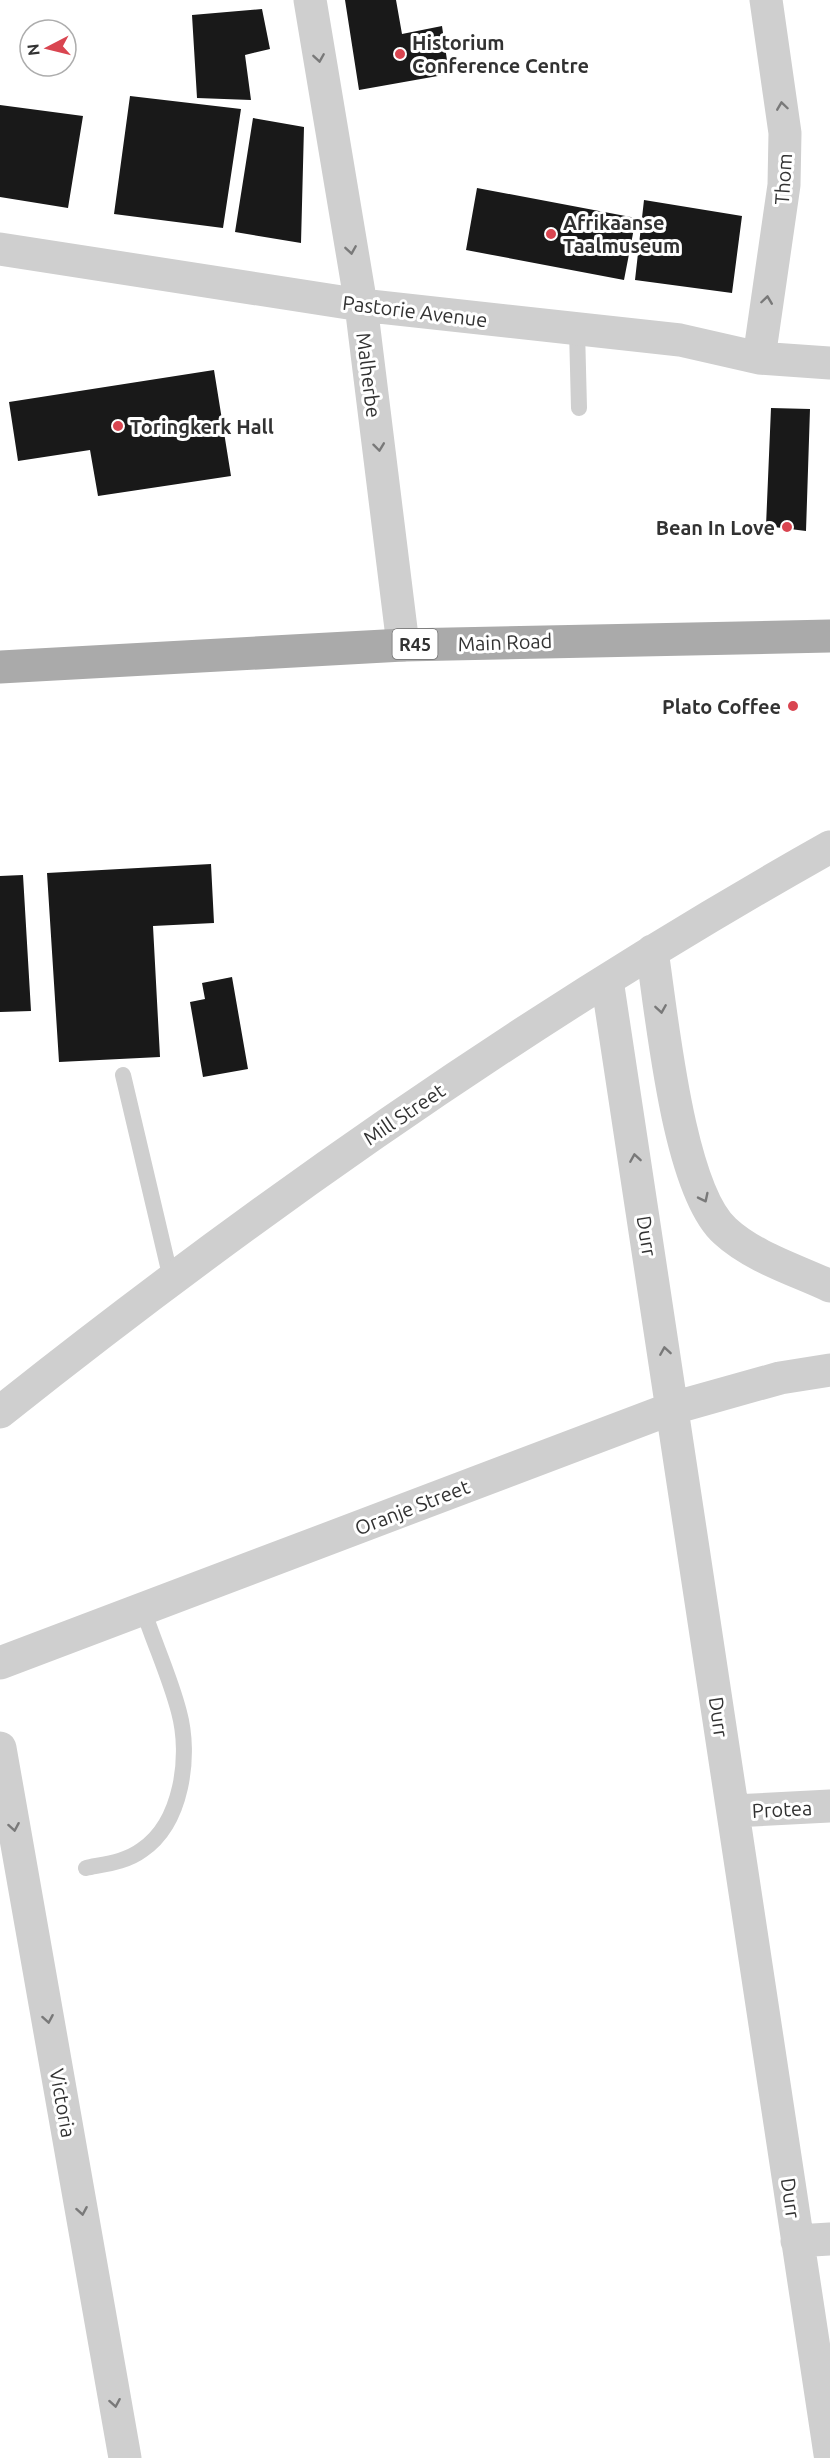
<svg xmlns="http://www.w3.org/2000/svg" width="830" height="2458" font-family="Ubuntu,sans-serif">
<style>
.building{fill:#191919}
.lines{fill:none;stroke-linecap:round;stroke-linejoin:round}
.service{stroke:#cfcfcf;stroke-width:16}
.minor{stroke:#cfcfcf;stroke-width:33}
.primary{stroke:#aaa;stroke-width:33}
.oneway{stroke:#797979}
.poi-dot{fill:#d94550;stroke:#fff;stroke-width:2}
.labels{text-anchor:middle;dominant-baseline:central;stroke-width:6;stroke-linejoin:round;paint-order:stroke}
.shield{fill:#fff;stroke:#707070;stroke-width:1.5}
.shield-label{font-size:18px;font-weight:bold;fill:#323232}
.poi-label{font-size:20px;font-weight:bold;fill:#323232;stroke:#fff;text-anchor:start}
.street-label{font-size:20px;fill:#323232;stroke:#fff}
</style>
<rect width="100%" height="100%" fill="#fff"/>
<path class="building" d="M345 0H396L402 34 442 26 449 74 359 90Z
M262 9 270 49 245 55 251 100 197 98 192 15Z
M130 96 241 109 223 228 114 214Z
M0 105 83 116 68 208 0 197Z
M253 118 304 127 301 243 235 232Z
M477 188 636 218 624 280 466 250Z
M644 200 742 216 732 293 635 280Z
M214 370 231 476 98 496 90 450 18 461 9 402Z
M771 408 810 409 806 531 766 526Z
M211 864 214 923 153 926 160 1057 59 1062 47 873Z
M23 875 31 1011 0 1012V876Z
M232 977 248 1069 203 1077 190 1002 205 999 202 983Z"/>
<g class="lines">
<path class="service" d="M577 330 579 408
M123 1075 171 1279
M86 1868C105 1864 126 1862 142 1850 182 1823 191 1756 179 1712 170 1677 154 1643 143 1609"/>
<path class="minor" d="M310 0 361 305 403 645
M0 249 361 305 680 340 759 358 830 363
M759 358 784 185 785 133 766 0
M652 951C662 1016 678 1189 725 1231 753 1257 796 1270 830 1286
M607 980 830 2454
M0 1412C262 1204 538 1011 830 847
M0 1663 673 1408 780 1378 830 1370
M0 1748 125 2458
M733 1811 830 1806
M797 2241 830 2239"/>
<path class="primary" d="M0 667 403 645 830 636"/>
</g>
<defs><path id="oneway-chevron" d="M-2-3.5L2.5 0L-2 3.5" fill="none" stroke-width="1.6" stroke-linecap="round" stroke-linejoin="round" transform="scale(1.5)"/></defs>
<g class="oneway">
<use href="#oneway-chevron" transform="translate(319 58) rotate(81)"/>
<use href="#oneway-chevron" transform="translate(782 106) rotate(-98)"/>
<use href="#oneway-chevron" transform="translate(351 250) rotate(81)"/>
<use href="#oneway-chevron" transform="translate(767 300) rotate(-82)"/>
<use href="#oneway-chevron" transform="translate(379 447) rotate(83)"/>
<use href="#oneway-chevron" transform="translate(661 1009) rotate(81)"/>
<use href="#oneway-chevron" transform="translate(635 1158) rotate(-99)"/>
<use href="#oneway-chevron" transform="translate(704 1198) rotate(64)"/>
<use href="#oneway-chevron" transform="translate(665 1351) rotate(-99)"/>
<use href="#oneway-chevron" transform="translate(14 1827) rotate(80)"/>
<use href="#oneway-chevron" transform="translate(48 2019) rotate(80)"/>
<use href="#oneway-chevron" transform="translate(82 2211) rotate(80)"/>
<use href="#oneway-chevron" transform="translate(115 2403) rotate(80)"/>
</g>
<g class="poi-dot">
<circle cx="400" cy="54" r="6"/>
<circle cx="551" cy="234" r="6"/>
<circle cx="118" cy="426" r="6"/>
<circle cx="787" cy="527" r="6"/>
<circle cx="793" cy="706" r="6"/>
</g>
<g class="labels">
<rect class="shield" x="392.5" y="629" width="45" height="30" rx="4.5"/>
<g class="shield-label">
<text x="415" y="644">R45</text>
</g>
<g class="poi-label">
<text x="412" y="42">Historium<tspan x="412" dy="23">Conference Centre</tspan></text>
<text x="563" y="222">Afrikaanse<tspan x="563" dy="23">Taalmuseum</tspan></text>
<text x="130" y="426">Toringkerk Hall</text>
<text x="775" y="527" text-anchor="end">Bean In Love</text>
<text x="781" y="706" text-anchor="end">Plato Coffee</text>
</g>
<g class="street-label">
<text transform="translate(783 179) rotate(-86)">Thom</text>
<text transform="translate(415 311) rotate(7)">Pastorie Avenue</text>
<text transform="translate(369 375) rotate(83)">Malherbe</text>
<text transform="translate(505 642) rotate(-2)">Main Road</text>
<text transform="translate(404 1114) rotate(-34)">Mill Street</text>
<text transform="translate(647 1236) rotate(81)">Durr</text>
<text transform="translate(412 1507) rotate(-21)">Oranje Street</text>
<text transform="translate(719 1717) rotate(82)">Durr</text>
<text transform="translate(782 1809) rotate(-3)">Protea</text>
<text transform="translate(63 2103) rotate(80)">Victoria</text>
<text transform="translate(791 2198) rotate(82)">Durr</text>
</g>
</g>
<g transform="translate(48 48) rotate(263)"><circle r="28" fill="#ffffff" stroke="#adadad" stroke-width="1.5"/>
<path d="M0-4.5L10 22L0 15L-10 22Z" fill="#d94550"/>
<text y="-9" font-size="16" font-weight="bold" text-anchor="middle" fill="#323232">N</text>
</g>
</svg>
